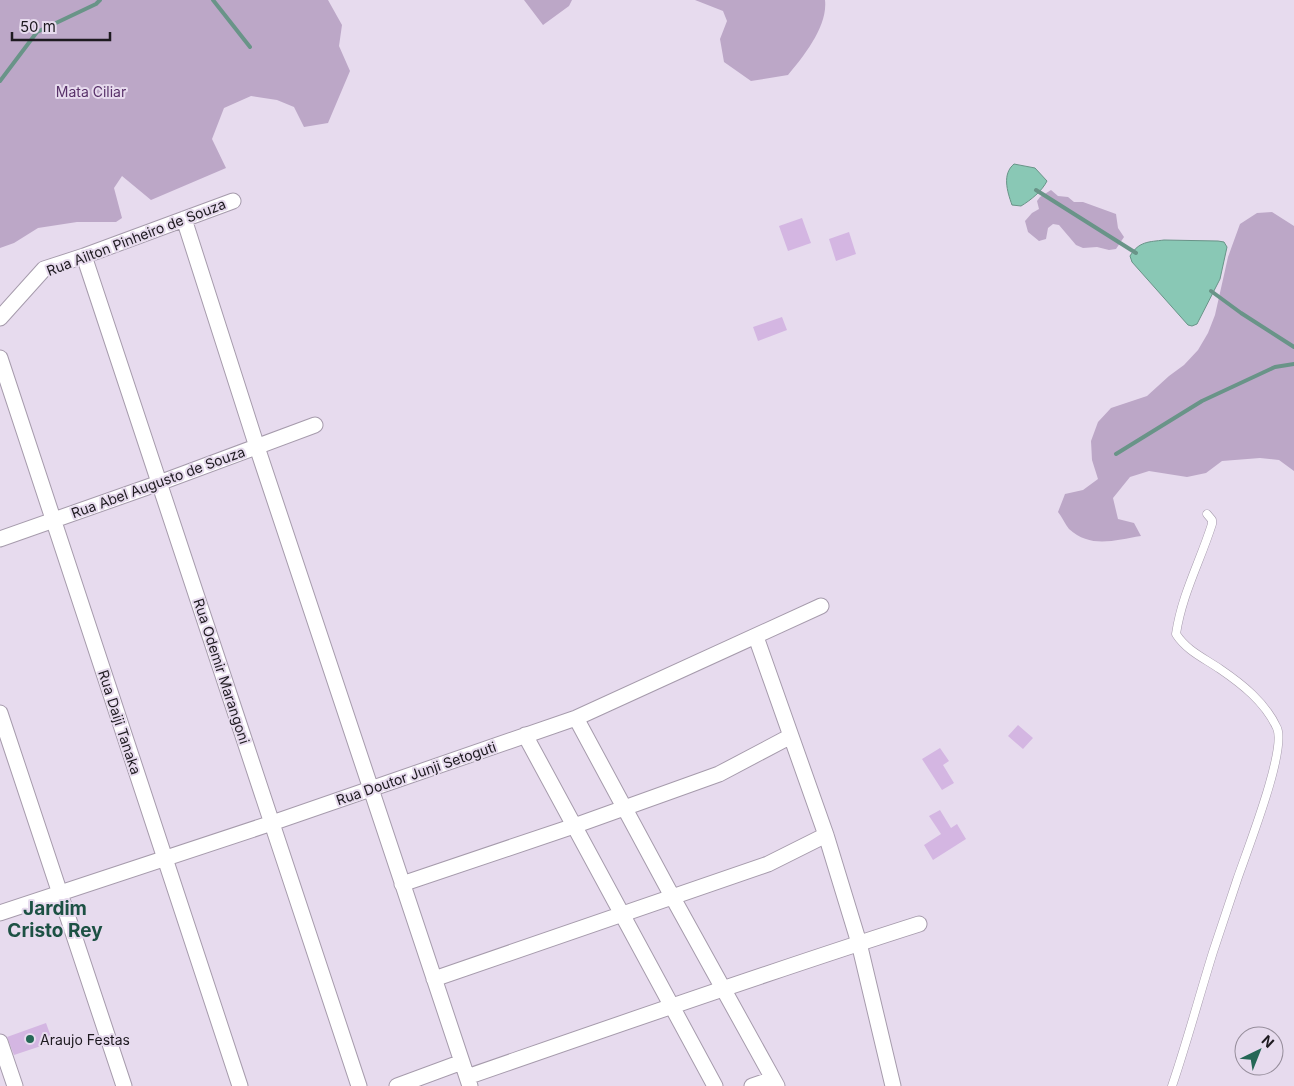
<svg xmlns="http://www.w3.org/2000/svg" width="1294" height="1086" font-family="Inter,sans-serif">
<style>
.green{fill:#bca7c7}
.water{fill:#89c8b5;stroke:#699488}
.lines{fill:none;stroke-linecap:round;stroke-linejoin:round}
.stream{stroke:#699488;stroke-width:4}
.building{fill:#d4b6e2}
.lane-casing{stroke:#a69bac;stroke-width:9}
.street-casing{stroke:#a69bac;stroke-width:17}
.lane{stroke:#fff;stroke-width:8}
.street{stroke:#fff;stroke-width:15}
.poi-dot{fill:#256756;stroke:#e7dbee;stroke-width:2}
.labels{text-anchor:middle;dominant-baseline:central;stroke-width:4;stroke-linejoin:round;paint-order:stroke}
.park-label{font-size:14px;fill:#59326a;stroke:#e7dbee}
.street-label{font-size:14px;fill:#1e1a20;stroke:#e7dbee}
.poi-label{font-size:14px;fill:#1e1a20;stroke:#e7dbee;text-anchor:start}
.district-label{font-size:19px;font-weight:bold;fill:#1d5144;stroke:#e7dbee}
</style>
<rect width="100%" height="100%" fill="#e7dbee"/>
<path class="green" d="M0 0H328L342 25 339 46 350 71 328 123 304 127 294 107 277 100 251 96 224 108 212 139 226 168 151 200 122 176 114 188 122 218 116 222H77L38 228 14 243 0 248Z
M524 0H572L569 6 543 25Z
M695 0H825C828 26 804 56 788 75L751 81 724 62 720 39 727 21 723 11Z
M1051 190 1058 196 1068 197 1074 202H1083L1116 214 1118 228 1124 237 1116 249 1109 250 1097 247 1083 248 1076 245 1059 225 1053 224 1048 228 1046 239 1039 241 1028 232 1025 221 1032 213 1039 209 1037 201 1040 197Z
M1272 212 1294 226V471L1279 460 1260 458 1222 461 1206 473 1187 477 1149 471 1130 477 1113 498 1118 519 1134 523 1141 536C1115 540 1091 549 1069 529 1065 524 1062 517 1058 512L1065 494 1083 490 1098 479 1092 460 1091 441 1098 422 1111 408 1147 396 1169 376 1184 365 1198 350 1208 333 1215 315 1228 257 1240 224 1257 213Z"/>
<path class="water" d="M1014 164 1035 168 1047 181C1042 191 1031 200 1021 206L1012 205C1007 191 1002 174 1014 164Z
M1164 240 1218 241 1224 242 1227 247 1220 279 1197 324 1192 326 1188 325 1132 262 1130 256C1139 241 1149 242 1164 240Z"/>
<g class="lines">
<path class="stream" d="M213 0 250 47
M0 81 37 32 96 4 100 0
M1036 190 1136 253
M1211 291 1241 313 1294 347
M1116 454 1202 401 1275 367 1294 364"/>
</g>
<path class="building" d="M802 218 811 243 788 251 779 226Z
M849 232 856 254 836 261 829 239Z
M782 317 787 330 758 341 753 327Z
M1018 725 1033 738 1023 749 1008 736Z
M940 748 949 761 943 765 954 783 942 790 922 759Z
M940 810 951 828 957 824 966 839 933 860 924 845 941 834 929 816Z
M46 1023 53 1042 14 1055 7 1037Z"/>
<g class="lines">
<defs>
<path id="lane" d="M1172 1086C1187 1042 1199 997 1213 952 1221 928 1229 904 1237 880 1246 853 1287 750 1277 728 1265 702 1242 684 1220 669 1204 658 1187 651 1176 634 1182 594 1200 562 1212 524V520L1207 514"/>
<path id="street" d="M184 219 257 447 470 1086
M84 256 359 1086
M0 318 44 269 84 256 233 201
M0 358 240 1086
M0 539 159 483 315 425
M756 637 826 835 859 943 893 1086
M0 713 124 1086
M576 718 673 898 777 1086
M525 735 715 1086
M402 884 574 826 719 774 791 736
M0 913 272 823 576 718 821 606
M434 979 768 864 826 835
M0 1042 15 1086
M467 1077C617 1025 768 972 919 924
M397 1086 462 1062
M752 1086 773 1079"/>
</defs>
<use href="#lane" class="lane-casing"/>
<use href="#street" class="street-casing"/>
<use href="#lane" class="lane"/>
<use href="#street" class="street"/>
</g>
<circle class="poi-dot" cx="30" cy="1039" r="5"/>
<g class="labels">
<g class="park-label">
<text x="91" y="91">Mata Ciliar</text>
</g>
<g class="street-label">
<text transform="translate(136 237) rotate(-21)">Rua Ailton Pinheiro de Souza</text>
<text transform="translate(158 482) rotate(-20)">Rua Abel Augusto de Souza</text>
<text transform="translate(222 671) rotate(72)">Rua Odemir Marangoni</text>
<text transform="translate(120 722) rotate(72)">Rua Daiji Tanaka</text>
<text transform="translate(416 773) rotate(-19)">Rua Doutor Junji Setoguti</text>
</g>
<g class="poi-label">
<text x="40" y="1039">Araujo Festas</text>
</g>
<g class="district-label">
<text x="55" y="908">Jardim<tspan x="55" dy="22">Cristo Rey</tspan></text>
</g>
</g>
<g transform="translate(1259 1051) rotate(43)"><circle r="24" fill="#e7dbee" stroke="#978e9c"/>
<path d="M0-4L9 19L0 12L-9 19Z" fill="#256756"/>
<text y="-8" font-size="14" font-weight="bold" text-anchor="middle" fill="#1e1a20">N</text>
</g>
<path d="M12 32v8h98v-8" fill="none" stroke="#1e1a20" stroke-width="2.5"/>
<text x="20" y="32" font-size="15" fill="#1e1a20" stroke="#e7dbee" stroke-width="4" paint-order="stroke">50 m</text>
</svg>
